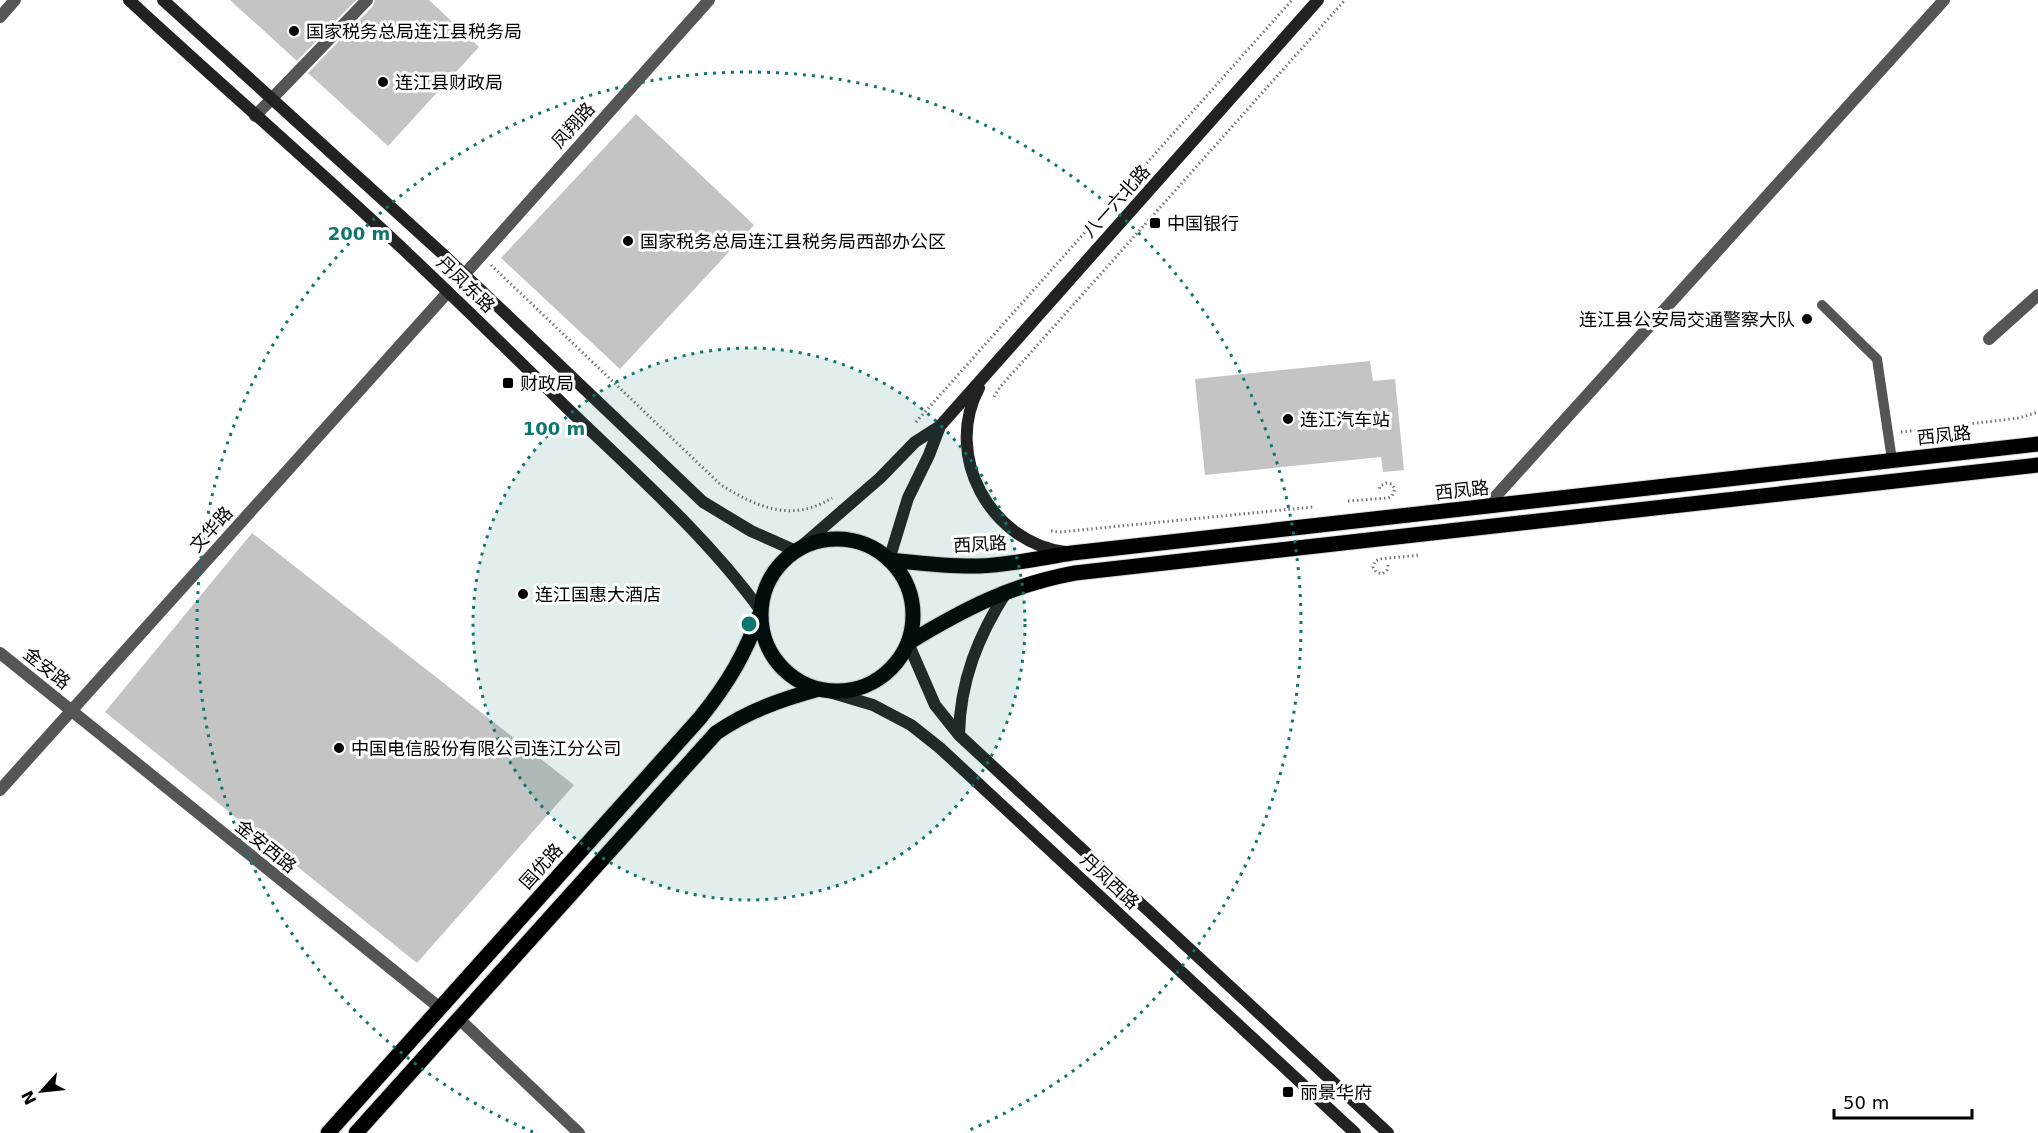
<svg xmlns="http://www.w3.org/2000/svg" width="2038" height="1133" font-family="'DejaVu Sans','Noto Sans SC',sans-serif">
<style>
.building{fill:#c4c4c4}
.lines{fill:none;stroke-linecap:round;stroke-linejoin:round}
.primary-casing{stroke:#dbdbdb;stroke-width:17}
.path{stroke:#777;stroke-width:3;stroke-dasharray:1.5 3;stroke-linecap:butt}
.service{stroke:#555;stroke-width:10}
.minor{stroke:#555;stroke-width:12}
.tertiary{stroke:#555;stroke-width:12}
.secondary{stroke:#222;stroke-width:12}
.primary{stroke:#000;stroke-width:15}
.ring{fill:none;stroke:#0f766e;stroke-width:3;stroke-dasharray:3 6}
.poi-dot{fill:#000;stroke:#fff;stroke-width:2}
.labels{text-anchor:middle;dominant-baseline:central;stroke-width:6;stroke-linejoin:round;paint-order:stroke}
.poi-label{font-size:18px;fill:#000;stroke:#fff;text-anchor:start}
.street-label{font-size:18px;fill:#000;stroke:#fff}
.centre{fill:#0f766e;stroke:#fff;stroke-width:3}
.ring-label{font-size:18px;text-anchor:middle;font-weight:bold;fill:#0f766e;stroke:#fff;stroke-width:6;stroke-linejoin:round;paint-order:stroke}
</style>
<rect width="100%" height="100%" fill="#fff"/>
<path class="building" d="M230 0H356L297 61Z
M375 0H429L479 47 388 146 308 73 373 6Z
M636 114 754 225 620 369 501 258Z
M1370 361 1373 381 1395 379 1404 470 1383 472 1381 457 1205 475 1195 379Z
M252 533 574 785 417 963 105 712Z"/>
<g class="lines">
<defs>
<path id="primary" d="M761 615a76 76 0 1 1 152 0a76 76 0 1 1-152 0Z
M889 560C919 563 949 567 979 566 1010 565 1041 558 1072 553L2038 444
M908 643C964 609 1010 585 1075 573L2038 465
M328 1133 700 718C729 682 745 654 761 611
M356 1133 716 733C748 711 782 699 819 689"/>
</defs>
<use href="#primary" class="primary-casing"/>
<path class="path" d="M491 265 721 485C757 507 791 523 832 498
M994 397 1000 387 1345 0
M916 422 1292 0
M1901 432 2019 418 2038 412
M1348 501 1388 498 1392 496 1395 489 1392 484 1386 483 1380 486 1379 491
M1051 531 1060 532 1313 507
M1388 565 1387 570 1382 574 1376 572 1373 567 1375 561 1379 559 1420 555"/>
<path class="service" d="M1822 305 1877 359 1892 460"/>
<path class="minor" d="M255 116 367 0"/>
<path class="tertiary" d="M0 17 15 0
M464 275 709 0
M1989 339 2038 295
M1486 507 1944 0
M0 653 440 1008
M0 790 448 292
M458 1018 579 1133"/>
<path class="secondary" d="M129 0C210 75 293 147 374 222 439 282 501 343 564 405 632 471 705 534 761 611
M163 0 446 257 703 502 751 531 796 551 880 478 915 442 940 426 1318 0
M979 388C943 455 990 542 1065 552
M889 560 908 498 929 455 940 426
M908 643 935 705 959 735 1388 1133
M819 689 873 705 911 725 940 748 1355 1133
M959 735C960 681 978 636 1007 591"/>
<use href="#primary" class="primary"/>
</g>
<circle cx="749" cy="624" r="276" fill="#0f766e" fill-opacity=".12"/>
<g class="ring">
<circle cx="749" cy="624" r="276"/>
<path d="M533 1132A552 552 0 1 1 965 1132"/>
</g>
<g class="poi-dot">
<circle cx="294" cy="31" r="6"/>
<circle cx="383" cy="82" r="6"/>
<rect x="1149" y="217" width="12" height="12" rx="3"/>
<circle cx="628" cy="241" r="6"/>
<circle cx="1807" cy="319" r="6"/>
<rect x="502" y="377" width="12" height="12" rx="3"/>
<circle cx="1288" cy="419" r="6"/>
<circle cx="523" cy="594" r="6"/>
<circle cx="339" cy="748" r="6"/>
<rect x="1282" y="1086" width="12" height="12" rx="3"/>
</g>
<g class="labels">
<g class="poi-label">
<text x="306" y="31">国家税务总局连江县税务局</text>
<text x="395" y="82">连江县财政局</text>
<text x="1167" y="223">中国银行</text>
<text x="640" y="241">国家税务总局连江县税务局西部办公区</text>
<text x="1795" y="319" text-anchor="end">连江县公安局交通警察大队</text>
<text x="520" y="383">财政局</text>
<text x="1300" y="419">连江汽车站</text>
<text x="535" y="594">连江国惠大酒店</text>
<text x="351" y="748">中国电信股份有限公司连江分公司</text>
<text x="1300" y="1092">丽景华府</text>
</g>
<g class="street-label">
<text transform="translate(573 125) rotate(-48)">凤翔路</text>
<text transform="translate(1116 201) rotate(-48)">八一六北路</text>
<text transform="translate(466 284) rotate(44)">丹凤东路</text>
<text transform="translate(1944 435) rotate(-6)">西凤路</text>
<text transform="translate(1462 490) rotate(-6)">西凤路</text>
<text transform="translate(211 529) rotate(-48)">文华路</text>
<text transform="translate(980 544) rotate(-3)">西凤路</text>
<text transform="translate(47 668) rotate(39)">金安路</text>
<text transform="translate(266 846) rotate(39)">金安西路</text>
<text transform="translate(541 866) rotate(-48)">国优路</text>
<text transform="translate(1110 881) rotate(43)">丹凤西路</text>
</g>
</g>
<circle cx="749" cy="624" r="9" class="centre"/>
<g class="ring-label">
<text x="359" y="240">200 m</text>
<text x="554" y="435">100 m</text>
</g>
<g transform="translate(42 1091) rotate(243)" stroke="#ffffff" stroke-width="4.5" paint-order="stroke">
<path d="M0-4.5L10 22L0 15L-10 22Z" fill="#000000"/>
<text y="-9" font-size="16" font-weight="bold" text-anchor="middle" fill="#000000">N</text>
</g>
<path d="M1834 1109v9h138v-9" fill="none" stroke="#000000" stroke-width="3"/>
<text x="1843" y="1109" font-size="18" fill="#000000" stroke="#ffffff" stroke-width="4.5" paint-order="stroke">50 m</text>
</svg>
